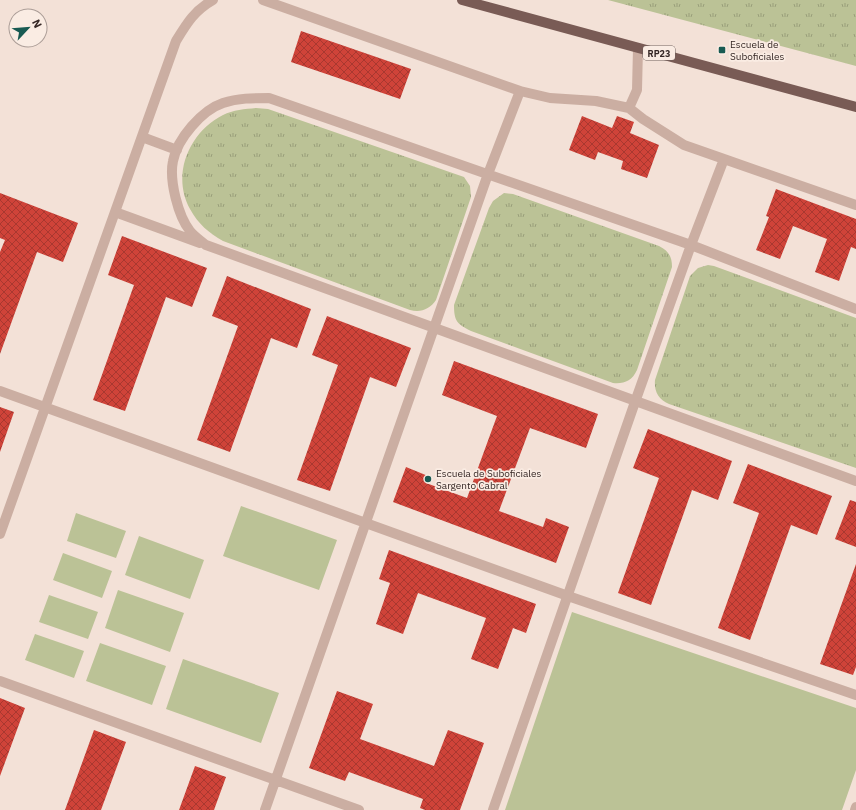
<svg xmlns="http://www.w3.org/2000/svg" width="856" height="810" font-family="'IBM Plex Sans',sans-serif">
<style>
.grass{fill:#bbc296}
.park{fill:url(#park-tufts)}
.building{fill:url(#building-cross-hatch)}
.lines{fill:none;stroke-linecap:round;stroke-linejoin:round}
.service{stroke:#cbaea2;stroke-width:10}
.primary{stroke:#795b55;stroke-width:10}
.poi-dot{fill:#185a52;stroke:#faece3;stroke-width:1.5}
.labels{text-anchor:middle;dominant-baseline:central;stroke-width:3.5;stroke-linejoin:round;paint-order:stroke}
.shield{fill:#faece3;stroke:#70625e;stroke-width:1}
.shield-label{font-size:9px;font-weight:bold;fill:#352725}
.poi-label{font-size:10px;fill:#352725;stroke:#faece3;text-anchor:start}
</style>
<defs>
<pattern id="park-tufts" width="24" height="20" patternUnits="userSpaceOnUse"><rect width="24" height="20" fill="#bbc296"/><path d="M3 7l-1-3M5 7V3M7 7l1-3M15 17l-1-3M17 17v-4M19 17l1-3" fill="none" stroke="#999e7a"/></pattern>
<pattern id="building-cross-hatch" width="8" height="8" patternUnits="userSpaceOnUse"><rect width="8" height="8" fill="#cf4339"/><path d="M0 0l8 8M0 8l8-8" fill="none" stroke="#a93830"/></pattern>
</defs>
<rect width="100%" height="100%" fill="#f3e1d7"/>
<path class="grass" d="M241 506 337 540 319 590 223 556Z
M76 513 126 531 116 558 67 541Z
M139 536 204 560 190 599 125 575Z
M63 553 112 571 102 598 53 580Z
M118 590 184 613 170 652 105 628Z
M49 595 98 612 88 639 39 622Z
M572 612 856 708V770L842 810H505Z
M35 634 84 651 74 678 25 660Z
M100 643 166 666 152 705 86 681Z
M183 659 279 693 261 743 166 709Z"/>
<path class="park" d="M608 0H856V66Z
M256 108 268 109 464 177 470 186 471 197 436 300C430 309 421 313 410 310L223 241C209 233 198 224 190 209 171 175 189 132 223 115 233 110 245 109 256 108Z
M504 193 513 194 659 246C669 251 672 257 672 267L637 370C632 381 624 384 613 383L471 331C457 324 454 321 454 305L489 208 493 201Z
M708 265 714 266 856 318V468L669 404C658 399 654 391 655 380L690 276 698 268Z"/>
<path class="building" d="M301 31 411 69 400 99 291 62Z
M582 116 612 128 617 116 634 122 630 133 659 145 647 178 621 169 623 161 598 152 595 160 569 150Z
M776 189 856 219V249L851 247 839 281 815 272 827 239 793 226 780 259 756 250 769 217 766 216Z
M0 193 78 223 63 262 37 252 0 354V252L5 240 0 238Z
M122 236 207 268 192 307 166 297 125 411 93 400 134 285 108 275Z
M227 276 311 309 297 348 271 338 230 452 197 440 238 326 212 316Z
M327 316 411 348 396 387 370 377 330 491 297 480 338 365 312 355Z
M454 361 598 414 586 448 530 428 499 511 543 527 546 518 569 527 556 563 393 502 406 467 428 476 426 483 467 498 497 416 442 395Z
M0 407 14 412 0 452Z
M648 429 732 461 718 500 692 490 651 605 618 593 659 478 633 468Z
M748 464 832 496 817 535 791 525 750 640 718 628 759 513 733 503Z
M850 500 856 502V547L835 539Z
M389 550 536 604 526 633 513 628 498 669 471 659 486 618 418 593 403 634 376 624 390 583 379 579Z
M856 564V667L853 675 820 664Z
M337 691 373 704 360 739 434 766 448 730 484 743 460 810H425L420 808 423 799 349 772 345 781 309 768Z
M0 698 25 708 0 776Z
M94 730 126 742 101 810H65Z
M195 766 226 777 214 810H179Z"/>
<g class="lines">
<path class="service" d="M263 0 520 91
M629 108 637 90 638 48
M142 137 177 150
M724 159 856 205
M115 212 200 243
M856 309 691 245 269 98C253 98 238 98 223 103 202 110 177 139 173 161 169 180 178 216 190 231 194 236 201 241 206 245L856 481
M0 391 568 596 856 695
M0 534 176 41C187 23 194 11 213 0
M0 681 359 810
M265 810 488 174 520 91 550 98 596 101 629 108 643 119 684 145 724 159 691 245 635 402 493 810
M855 810 856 807"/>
<path class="primary" d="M462 0 856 107"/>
</g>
<g class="poi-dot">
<rect x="718" y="46" width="8" height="8" rx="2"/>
<circle cx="428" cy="479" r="4"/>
</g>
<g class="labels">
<rect class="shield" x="643" y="46" width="32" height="14" rx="3"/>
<g class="shield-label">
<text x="659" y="53">RP23</text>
</g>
<g class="poi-label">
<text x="730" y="44">Escuela de<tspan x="730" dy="12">Suboficiales</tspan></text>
<text x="436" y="473">Escuela de Suboficiales<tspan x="436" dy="12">Sargento Cabral</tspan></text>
</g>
</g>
<g transform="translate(28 28) rotate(64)"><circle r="19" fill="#faece3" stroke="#ab9d97"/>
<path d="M0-3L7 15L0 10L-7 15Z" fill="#185a52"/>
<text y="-6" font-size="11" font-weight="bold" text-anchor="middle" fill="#352725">N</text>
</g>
</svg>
